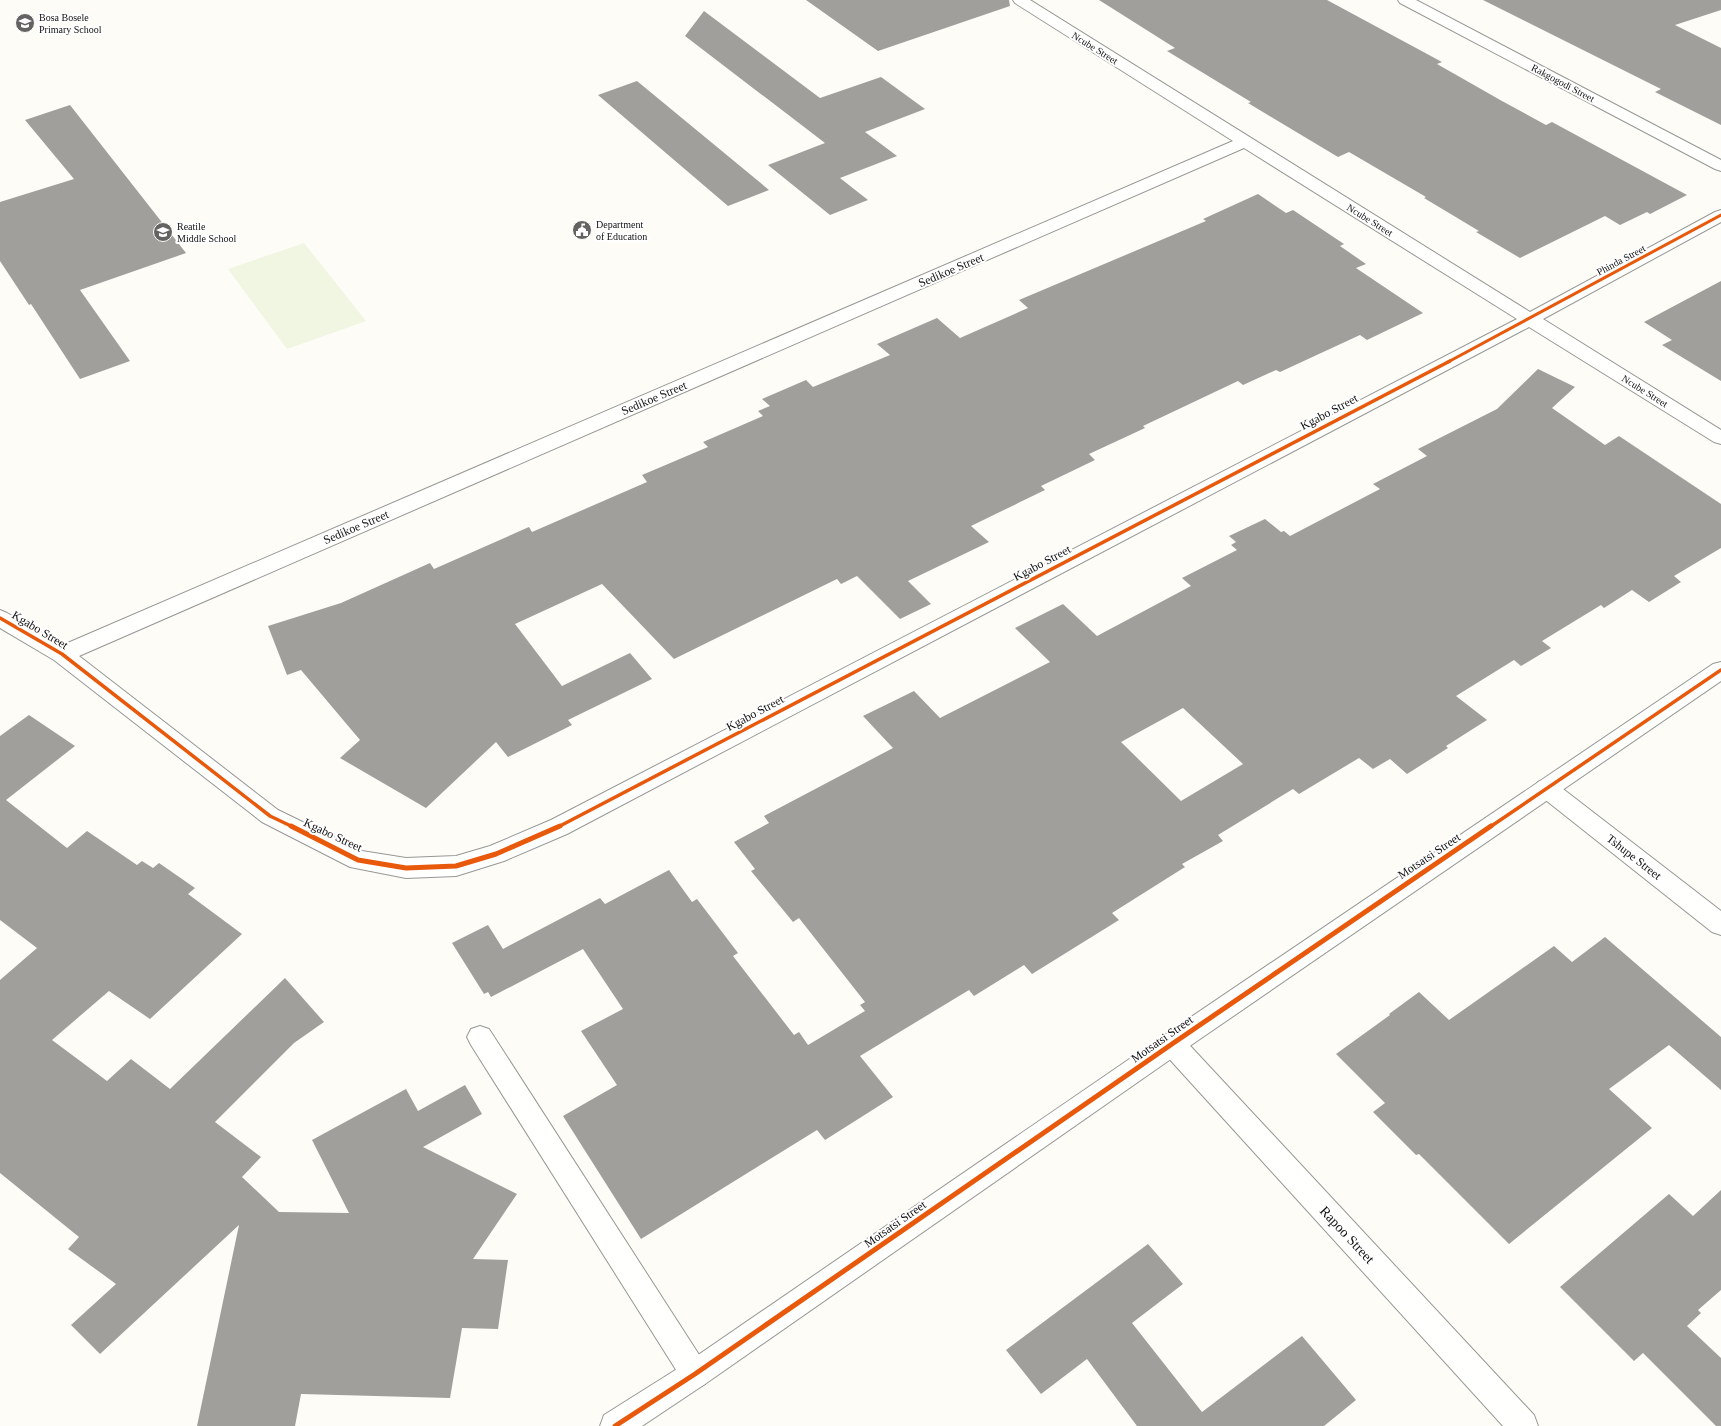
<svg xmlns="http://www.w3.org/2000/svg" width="1721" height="1426" font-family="Georgia,serif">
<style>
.pitch{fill:#f0f6e1}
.building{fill:#a19f9c;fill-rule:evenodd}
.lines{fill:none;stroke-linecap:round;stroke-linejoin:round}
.service-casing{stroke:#979795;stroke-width:2}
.minor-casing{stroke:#979795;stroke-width:2}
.tertiary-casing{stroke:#979795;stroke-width:2}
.service{fill:#fffffe;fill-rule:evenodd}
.minor{fill:#fffffe;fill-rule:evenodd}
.tertiary{fill:#fffffe;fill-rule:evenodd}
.cycleway-far2-casing{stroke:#fff;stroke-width:5}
.cycleway-far1-casing{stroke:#fff;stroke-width:6}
.cycleway-casing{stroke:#fff;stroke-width:8}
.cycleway-far2{stroke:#e8590c;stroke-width:3}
.cycleway-far1{stroke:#e8590c;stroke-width:3.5}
.cycleway{stroke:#e8590c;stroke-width:5}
.labels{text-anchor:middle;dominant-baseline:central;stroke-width:4;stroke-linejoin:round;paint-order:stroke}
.far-poi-label{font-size:10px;fill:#111;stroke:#fff;text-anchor:start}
.far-street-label{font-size:10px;fill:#111;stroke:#fff}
.street-label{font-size:12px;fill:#111;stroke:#fff}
.near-street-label{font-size:14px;fill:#111;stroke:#fff}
</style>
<rect width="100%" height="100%" fill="#fdfcf7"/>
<path class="pitch" d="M304 243 366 321 287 349 228 269Z"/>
<path class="building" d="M806 0H1009L1010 6 878 51Z
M1099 0H1327L1442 62 1437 64 1502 101 1546 125 1552 122 1687 195 1650 214 1647 212 1620 225 1605 216 1520 258 1476 232 1479 231 1424 198 1426 197 1349 152 1338 157 1248 103 1251 102 1167 51 1175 48Z
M1483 0H1721V10L1675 25 1721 48V125L1655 92 1661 89Z
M704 11 820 98 881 77 925 109 865 132 897 156 840 178 868 200 830 215 768 165 825 143 685 36Z
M637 81 769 190 728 206 598 95Z
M70 105 186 253 80 290 130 361 80 379 31 304 29 305 0 261V202L74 179 25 120Z
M1258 194 1286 213 1293 210 1344 244 1340 246 1366 264 1356 268 1423 313 1367 340 1360 335 1280 372 1276 370 1243 385 1238 381 1143 426 1145 428 1089 454 1095 460 1041 486 1045 490 971 526 989 542 908 581 931 604 900 619 857 576 841 584 837 579 674 659 602 584 515 624 562 686 630 653 652 679 568 720 572 725 508 757 496 742 426 808 340 758 360 740 301 670 287 675 268 626 341 603 430 563 434 569 529 527 532 532 647 482 642 475 708 447 703 442 763 416 758 411 770 406 762 399 806 380 813 387 890 355 877 344 937 318 960 338 1028 308 1019 300 1206 221 1203 219Z
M1721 281V381L1662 345 1672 340 1644 322Z
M1538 369 1575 387 1552 408 1605 445 1619 436 1721 504V548L1674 576 1681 582 1649 602 1632 590 1604 608 1601 605 1542 641 1551 648 1521 666 1514 660 1456 696 1487 720 1446 746 1448 748 1407 774 1390 759 1373 769 1359 758 1299 794 1293 789 1218 835 1223 841 1182 864 1185 867 1112 913 1119 920 1032 974 1024 965 974 996 969 990 860 1056 893 1097 825 1140 817 1130 641 1239 563 1116 617 1085 581 1031 623 1009 583 949 491 997 488 992 484 994 452 943 488 925 503 949 600 898 605 904 669 870 692 902 697 899 738 953 733 956 794 1035 799 1032 808 1045 865 1011 860 1005 865 1002 799 918 793 922 751 871 755 869 734 842 769 823 764 816 893 748 863 716 914 691 940 718 1050 662 1015 628 1063 604 1097 636 1191 586 1182 578 1237 550 1231 545 1236 542 1229 536 1265 519 1281 532 1284 531 1290 536 1380 489 1373 484 1427 456 1418 449 1497 409ZM1183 708 1243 764 1181 801 1121 742Z
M29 715 75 746 6 800 67 848 87 831 137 865 142 861 153 868 159 863 195 888 188 894 242 934 150 1019 109 991 52 1040 107 1081 131 1059 170 1089 285 978 324 1022 294 1043 215 1122 261 1157 242 1177 279 1212 349 1213 312 1140 406 1089 418 1111 465 1085 482 1114 423 1147 517 1194 473 1259 508 1260 498 1329 462 1328 450 1398 301 1394 295 1426H197L239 1225 100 1354 71 1325 116 1284 68 1249 79 1237 0 1173V980L37 948 0 920V736Z
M1605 937 1721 1037V1090L1669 1045 1609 1089 1652 1128 1509 1244 1419 1154 1416 1155 1373 1112 1385 1103 1336 1054 1390 1015 1389 1014 1419 992 1449 1020 1554 946 1572 962Z
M1721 1190V1290L1698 1310 1701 1313 1687 1326 1721 1358V1426H1716L1643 1353 1634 1361 1560 1287 1669 1194 1693 1216Z
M1148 1244 1183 1284 1132 1323 1202 1412 1302 1336 1356 1400 1324 1426H1137L1087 1359 1041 1394 1006 1350Z"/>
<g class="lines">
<defs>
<path id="service" d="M480 1026 489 1029 705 1364 710 1374 705 1384 695 1389 685 1384 471 1045 467 1037 471 1029Z"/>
<path id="minor" d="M1013 0H1030L1530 312 1715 212 1721 210V222L1543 319 1721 430V444L1714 442 1529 327 567 834 504 861 456 876 406 878 350 867 262 822 54 660 0 628V610L7 613 63 645 1233 141 1015 3ZM1244 148 1517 319 551 820 490 846 456 856 406 858 362 851 278 810 79 656Z
M1398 0H1416L1721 160V171L1715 169 1400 3Z
M1546 779 1554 782 1721 911V935L1712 932 1538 794 1535 788 1538 782Z
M1172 1033 1181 1036 1534 1415 1538 1426H1503L1163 1052 1159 1044 1163 1036Z"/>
<path id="tertiary" d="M1721 662V681L1181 1052 705 1384 642 1426H600L604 1415 685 1364 1163 1036 1713 664Z"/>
</defs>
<use href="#service" class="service-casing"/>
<use href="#minor" class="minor-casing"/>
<use href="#tertiary" class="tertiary-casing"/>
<use href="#service" class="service"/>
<use href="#minor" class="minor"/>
<use href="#tertiary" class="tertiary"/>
<defs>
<path id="cycleway-far2" d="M1448 362 1721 215"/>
<path id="cycleway-far1" d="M0 618 62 654 270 816 293 827
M558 827 1450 361
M1490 827 1721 670"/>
<path id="cycleway" d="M291 826 358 860 406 868 456 866 496 854 560 826
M615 1426 695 1374 1172 1044 1491 826"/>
</defs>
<use href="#cycleway-far2" class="cycleway-far2-casing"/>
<use href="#cycleway-far1" class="cycleway-far1-casing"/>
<use href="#cycleway" class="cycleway-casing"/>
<use href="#cycleway-far2" class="cycleway-far2"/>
<use href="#cycleway-far1" class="cycleway-far1"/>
<use href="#cycleway" class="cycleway"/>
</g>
<defs>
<symbol id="school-disc" viewBox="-11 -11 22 22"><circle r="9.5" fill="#646362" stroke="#fff"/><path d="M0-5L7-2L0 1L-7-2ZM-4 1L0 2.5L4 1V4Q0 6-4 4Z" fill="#fff"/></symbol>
<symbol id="civic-disc" viewBox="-11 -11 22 22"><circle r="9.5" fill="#646362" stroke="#fff"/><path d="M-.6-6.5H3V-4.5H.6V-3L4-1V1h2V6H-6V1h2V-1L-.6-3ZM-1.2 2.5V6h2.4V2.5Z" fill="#fff"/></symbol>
</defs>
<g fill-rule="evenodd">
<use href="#school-disc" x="14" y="12" width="22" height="22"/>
<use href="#civic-disc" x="571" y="219" width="22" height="22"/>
<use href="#school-disc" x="152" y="221" width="22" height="22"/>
</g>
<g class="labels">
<g class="far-poi-label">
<text x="39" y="17">Bosa Bosele<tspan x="39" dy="12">Primary School</tspan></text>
<text x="596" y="224">Department<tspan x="596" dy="12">of Education</tspan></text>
<text x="177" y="226">Reatile<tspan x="177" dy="12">Middle School</tspan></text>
</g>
<g class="far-street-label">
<text transform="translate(1095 48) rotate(32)">Ncube Street</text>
<text transform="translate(1563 83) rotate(28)">Rakgogodi Street</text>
<text transform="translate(1370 220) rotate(32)">Ncube Street</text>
<text transform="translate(1621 260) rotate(-28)">Phinda Street</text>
<text transform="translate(1645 391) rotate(32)">Ncube Street</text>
</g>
<g class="street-label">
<text transform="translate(951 270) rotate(-23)">Sedikoe Street</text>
<text transform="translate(654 398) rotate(-23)">Sedikoe Street</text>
<text transform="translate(1329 412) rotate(-28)">Kgabo Street</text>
<text transform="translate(356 527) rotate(-23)">Sedikoe Street</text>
<text transform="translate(1042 563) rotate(-28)">Kgabo Street</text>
<text transform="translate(40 630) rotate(31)">Kgabo Street</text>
<text transform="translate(755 713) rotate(-28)">Kgabo Street</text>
<text transform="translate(333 835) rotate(25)">Kgabo Street</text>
<text transform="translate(1429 856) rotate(-34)">Motsatsi Street</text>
<text transform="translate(1634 857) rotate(38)">Tshupe Street</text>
<text transform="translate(1162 1039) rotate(-35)">Motsatsi Street</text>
<text transform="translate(895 1224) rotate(-35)">Motsatsi Street</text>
</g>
<g class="near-street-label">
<text transform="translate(1347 1235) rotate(47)">Rapoo Street</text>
</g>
</g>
</svg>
